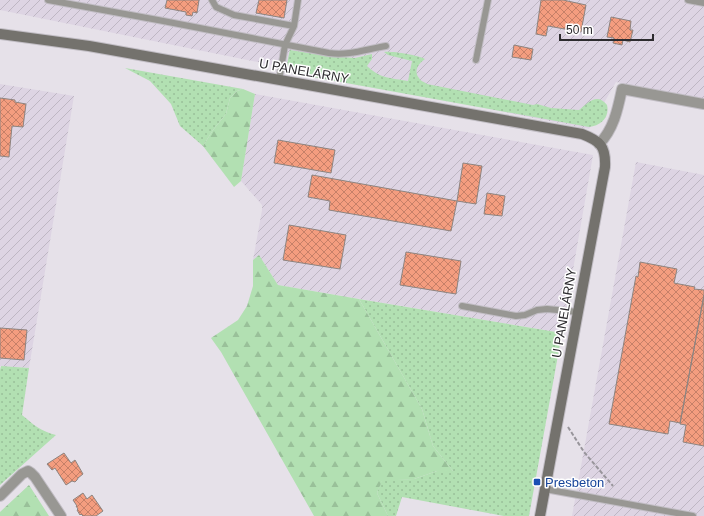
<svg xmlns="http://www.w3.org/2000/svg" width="704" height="516" font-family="Arial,sans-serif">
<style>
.industrial{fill:url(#industrial-furrows)}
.grass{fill:url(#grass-dots)}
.forest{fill:url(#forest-firs)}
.building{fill:url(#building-cross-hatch);stroke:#8d8480}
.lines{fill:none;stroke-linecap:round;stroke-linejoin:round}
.lane-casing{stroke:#c1bdc4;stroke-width:8}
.street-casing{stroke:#c1bdc4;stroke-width:12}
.secondary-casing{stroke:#c1bdc4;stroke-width:12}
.path{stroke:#98959b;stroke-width:2;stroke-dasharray:4 2;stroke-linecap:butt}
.lane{stroke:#989793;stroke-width:6}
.street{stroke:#989793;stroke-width:10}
.secondary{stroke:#74726d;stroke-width:10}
.transit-dot{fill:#1a4fb4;stroke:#fff;stroke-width:1.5}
.labels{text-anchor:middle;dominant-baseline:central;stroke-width:3;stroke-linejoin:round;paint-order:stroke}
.street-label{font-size:13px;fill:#2c2b2e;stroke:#fff}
.transit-label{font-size:13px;fill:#164399;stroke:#fff;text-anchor:start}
</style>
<defs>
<pattern id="industrial-furrows" width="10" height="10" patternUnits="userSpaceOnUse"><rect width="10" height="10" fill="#ddd4e3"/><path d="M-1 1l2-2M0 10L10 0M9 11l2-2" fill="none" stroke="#beb6c3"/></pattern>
<pattern id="grass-dots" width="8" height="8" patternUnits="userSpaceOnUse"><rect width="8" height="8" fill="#b2e0b2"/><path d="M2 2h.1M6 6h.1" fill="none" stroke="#99c099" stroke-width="1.8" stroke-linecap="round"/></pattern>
<pattern id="forest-firs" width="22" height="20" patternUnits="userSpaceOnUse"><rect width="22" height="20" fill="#b2e0b2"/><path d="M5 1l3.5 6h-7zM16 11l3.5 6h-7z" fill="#99c099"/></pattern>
<pattern id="building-cross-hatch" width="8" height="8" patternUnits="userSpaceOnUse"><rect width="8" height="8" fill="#f49d7f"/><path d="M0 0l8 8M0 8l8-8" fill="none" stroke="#c68068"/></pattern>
</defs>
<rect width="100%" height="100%" fill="#e6e1e9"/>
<path class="industrial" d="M0 0H704V99L616 82 589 129 0 10Z
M0 84 74 96 29 368 0 366Z
M255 94 593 155 562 333 278 285 259 255 253 260 262 210V205L241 181Z
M636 162 704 175V516H572Z"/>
<path class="grass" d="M290 50 329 56 355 58 372 54V59L367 66C381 79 391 78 408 81L412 61 388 55 384 52C392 51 417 55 425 59 419 63 413 71 419 78 420 81 425 82 427 84L533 105 537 104 551 108 579 110C588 103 597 92 607 105 610 117 601 126 589 127L302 75C285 71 286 66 290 50Z
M125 68 243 89 237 91 230 98 226 114 213 130 203 146 180 126 171 104 150 81Z
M359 299 562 333 529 516H504L402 497 396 516H388L377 493 382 480 414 479 437 471H453L433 446 422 409Z
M1 366 29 368 22 415C34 425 40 431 56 435L0 485V370Z"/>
<path class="forest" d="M243 89 255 94 241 181 234 187 203 146 213 130 226 114 230 98 237 91Z
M259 255 278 285 359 299 422 409 433 446 453 471H437L414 479 382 481 377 493 388 516H314L221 352 211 338 238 320 247 306 253 286V260Z
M29 485 49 516H0V512Z"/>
<path class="building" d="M167 0H199L197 13 193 12 192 16 186 15V12L165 8Z
M259 0H287L284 18 256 13Z
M541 0H563L586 5 581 32 548 26 546 36 536 34Z
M611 17 631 21 630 30H633L630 42 623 40 622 45 613 43 614 38 607 37Z
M514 45 533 49 531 60 512 57Z
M0 98 15 100V102L26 104 23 127 12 126 9 157 0 156Z
M278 140 335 150 331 173 274 163Z
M463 163 482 166 476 204 457 201Z
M312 175 457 201 451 231 329 210 330 201 308 197Z
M487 193 505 196 502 216 484 214Z
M289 225 346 235 340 269 283 260Z
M406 252 461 261 456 294 400 285Z
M640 262 677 269 674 283 695 287 694 289 704 290V295L680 423 670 421 668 434 609 424 636 276 638 277Z
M704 295V446L683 442 686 425 680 424Z
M0 328 27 330 24 360 0 358Z
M64 453 71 463 75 460 83 474 78 478 77 480 75 482 72 481 66 485 55 468 52 470 47 464Z
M83 493 87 499 92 495 103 511 96 516H83L81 514 80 515 77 510 78 509 76 506H77L73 500Z"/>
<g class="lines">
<defs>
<path id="lane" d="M48 0 158 20 329 53C348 56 367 49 386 46
M212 0 216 7 234 15 294 26
M688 0 704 3
M476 60 488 0
M279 80 285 45 294 26 298 0
M462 306 516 316 525 315 537 310 547 309 578 312
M545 489 693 516"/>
<path id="street" d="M599 144C614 129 618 108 622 89L704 104
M0 496 22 474 28 471 31 473 35 477 61 516"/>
<path id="secondary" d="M0 34 89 46 582 134C600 141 606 146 605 167L540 516"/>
</defs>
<use href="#lane" class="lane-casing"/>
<use href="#street" class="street-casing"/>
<use href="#secondary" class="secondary-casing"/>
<path class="path" d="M568 427 584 452 613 486"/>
<use href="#lane" class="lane"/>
<use href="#street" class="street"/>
<use href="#secondary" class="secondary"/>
</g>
<rect class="transit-dot" x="533" y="478" width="8" height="8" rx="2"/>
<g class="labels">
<g class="street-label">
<text transform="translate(304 71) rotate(10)">U PANELÁRNY</text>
<text transform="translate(564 313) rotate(-80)">U PANELÁRNY</text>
</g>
<g class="transit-label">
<text x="545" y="482">Presbeton</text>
</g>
</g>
<path d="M560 34v6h93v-6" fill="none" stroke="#2c2b2e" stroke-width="2"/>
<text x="566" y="34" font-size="12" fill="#2c2b2e" stroke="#ffffff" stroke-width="3" paint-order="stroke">50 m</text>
</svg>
